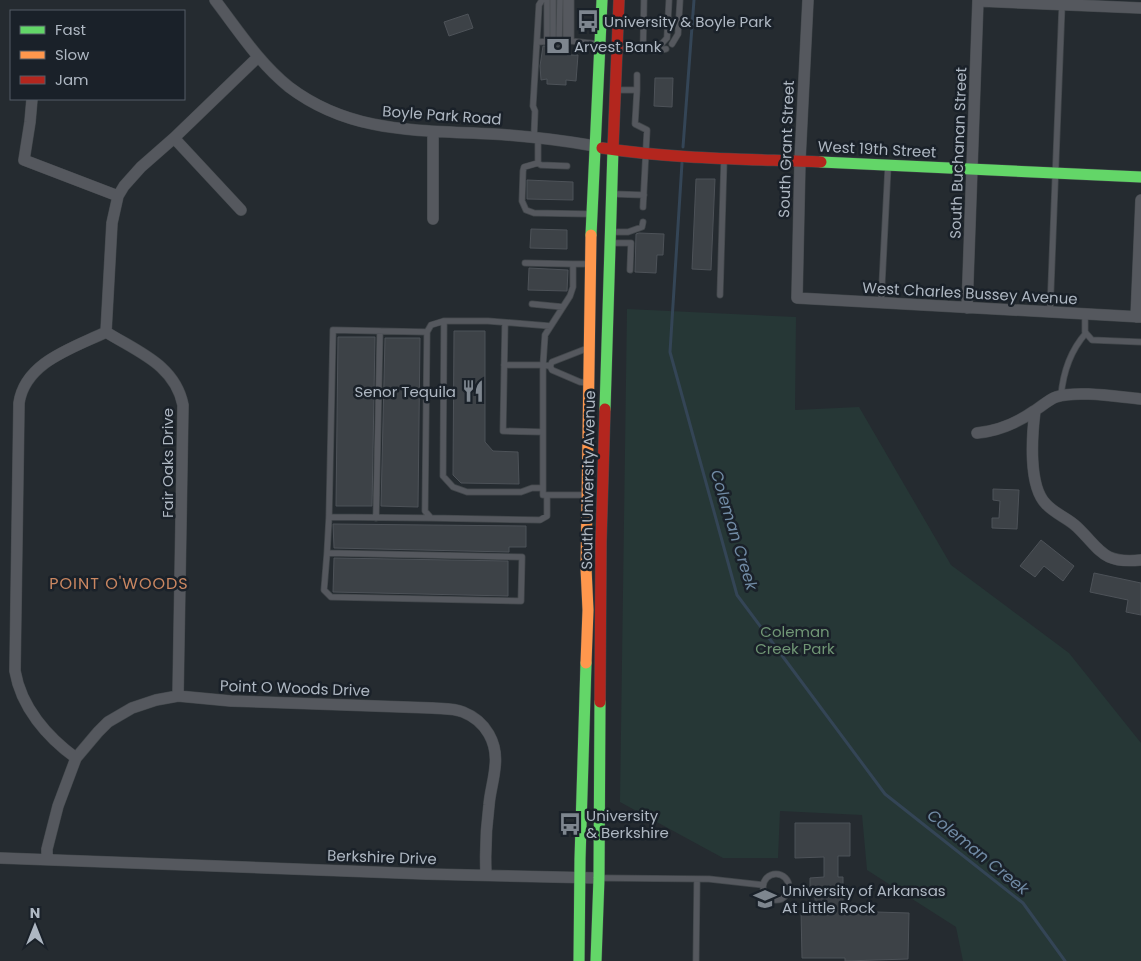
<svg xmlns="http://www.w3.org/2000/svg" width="1141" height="961" font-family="Poppins,sans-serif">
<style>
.green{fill:#263736}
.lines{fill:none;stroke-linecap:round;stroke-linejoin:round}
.stream{stroke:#344556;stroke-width:3}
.building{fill:#3d4247;stroke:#4d5258}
.lane-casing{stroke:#42474b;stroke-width:7}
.street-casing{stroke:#42474b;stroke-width:12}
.fast-casing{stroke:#42474b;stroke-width:12}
.slow-casing{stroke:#42474b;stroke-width:12}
.jam-casing{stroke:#42474b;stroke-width:12}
.lane{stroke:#55585e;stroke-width:5.5}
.street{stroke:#55585e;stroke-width:11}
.fast{stroke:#63d668;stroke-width:11}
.slow{stroke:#ff974d;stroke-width:11}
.jam{stroke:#b3261e;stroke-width:11}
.labels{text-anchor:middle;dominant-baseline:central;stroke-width:5;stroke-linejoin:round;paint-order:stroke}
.poi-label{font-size:15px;fill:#aeb7c2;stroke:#1a2129;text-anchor:start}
.street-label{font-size:15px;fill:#aeb7c2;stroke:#1a2129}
.park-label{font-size:15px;fill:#709675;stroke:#1a2129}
.water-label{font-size:16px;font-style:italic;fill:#708aa4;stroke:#1a2129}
.neighbourhood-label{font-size:16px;letter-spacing:1px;fill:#ca8761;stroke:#1a2129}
</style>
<rect width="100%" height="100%" fill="#252b30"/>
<path class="green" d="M627 309 796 317 795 410 859 407 951 565 1069 653 1141 743V961H963L956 927 867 870 862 815 780 811 778 858H723L620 802Z"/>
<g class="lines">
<path class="stream" d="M683 147 694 0
M682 163 670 352 737 595 885 794 1023 903 1065 961"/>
</g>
<path class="building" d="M468 14 473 28 449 36 444 22Z
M563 43 567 45V55H578L576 81 566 80V85L547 84V79L541 80 540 66 543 46H559Z
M655 78H673L672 107 654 106Z
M696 179H715L711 270 692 269Z
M527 180 573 182V200L527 199Z
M531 229 567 230V249L530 248Z
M639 233 664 234 663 255H657L656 273 635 272 636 234Z
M529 268 568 270 567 291 528 290Z
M454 331H485V442L493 451 518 452 519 484 461 483 453 475Z
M338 337H375L372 506H336Z
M385 338H420L418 507 381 506Z
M993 489 1019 490 1017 529 992 528V518H999L1000 501 993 500Z
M333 524 526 526V547H509V552L334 548Z
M1041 540 1074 566 1063 581 1044 566 1035 577 1020 566Z
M334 558 508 561V596L333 592Z
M1094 573 1141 583V615L1126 612 1128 600 1090 592Z
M795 823H850V856H838V877H843V911L909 913 908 959 845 961V958H802L801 911 815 912V894H810V878L824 877V857L795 858Z"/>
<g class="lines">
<defs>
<path id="lane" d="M547 0V41
M553 0V41
M566 0V36L567 40 571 41
M571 0V41L598 44
M537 42 559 41 560 0
M672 44 678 34 680 0
M619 48 655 51 667 38 669 0
M643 51 644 0
M655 51 666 49
M618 90H637L635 124 647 130 643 207
M637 90V75
M534 137 535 111 533 106 539 5 542 0
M538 137V163L541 165 567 166
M538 163 524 167 523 171 522 201 526 210 534 213 589 214
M613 194 644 195
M612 232H628L642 227 643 222
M612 243H631L630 270
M525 263 573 264
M720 295 724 160
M881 303 888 167
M532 304 563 307
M1050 312 1062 5
M1085 314V332L1092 340 1141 342
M444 321 443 476 453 487 467 492H521L532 488H543
M505 323 503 431 543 432
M427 332 333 330 329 517 431 518
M504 365H543L545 335 570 296 573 287V264H588
M550 366 543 365V495H586
M588 383 580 382 552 370 550 366 552 362 588 348
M1061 396C1063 373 1071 350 1086 333
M547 495V516L540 520 431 518 425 511 427 332 431 325 444 321H488L550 326
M376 518 380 331
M327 553 324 590 331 597 521 601 522 557 327 553 329 517
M763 887a13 13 0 1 1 26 0a13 13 0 1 1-26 0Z
M601 878 709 879 763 885
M696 961 697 879"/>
<path id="street" d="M215 0C238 30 259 63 289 87 351 134 419 130 493 134 527 136 561 140 595 146
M808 0 800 160 797 298 1141 317
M978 1 1141 8
M32 99 30 122 24 160 118 196
M174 138 241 210
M433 219V132
M967 308 978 0
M1136 317 1141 200
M106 332C138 352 175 365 183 405L178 696
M106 332 112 223 118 196 124 186 141 167 174 138 258 57
M1035 411C1032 435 1028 486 1046 504 1055 514 1068 518 1077 527 1101 550 1102 564 1141 560
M977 433C997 431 1017 423 1034 411 1041 407 1048 400 1056 397 1078 390 1118 397 1141 399
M76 758C47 737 21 707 15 671L19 403C25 362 73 348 106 332
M0 858 426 874 599 878
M47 859V849L58 806 76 758 98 732 108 722 132 708 156 700 178 696 231 701 432 708C442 709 453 708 463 712 486 721 498 743 495 767 494 780 490 792 489 805 486 828 485 851 486 874"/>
<path id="fast" d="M821 162 1141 177
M591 235 602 0
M605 409 613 149
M579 961 580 859 586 663
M596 961 599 878 600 702"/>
<path id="slow" d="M586 663 588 610 586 568 591 235"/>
<path id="jam" d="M602 148C674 159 748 159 821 162
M613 149 619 0
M600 702 601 542 605 409"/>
</defs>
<use href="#lane" class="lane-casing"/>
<use href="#street" class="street-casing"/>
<use href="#fast" class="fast-casing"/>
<use href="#slow" class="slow-casing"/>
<use href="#jam" class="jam-casing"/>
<use href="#lane" class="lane"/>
<use href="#street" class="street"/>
<use href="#fast" class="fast"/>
<use href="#slow" class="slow"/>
<use href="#jam" class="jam"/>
</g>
<defs>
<symbol id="bus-bare" viewBox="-9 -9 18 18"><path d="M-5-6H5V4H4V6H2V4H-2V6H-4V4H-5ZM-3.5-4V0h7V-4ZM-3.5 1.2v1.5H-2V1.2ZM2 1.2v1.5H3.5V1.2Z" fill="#7e868f" stroke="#1a2129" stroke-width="2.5" paint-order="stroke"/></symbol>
<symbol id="bank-bare" viewBox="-9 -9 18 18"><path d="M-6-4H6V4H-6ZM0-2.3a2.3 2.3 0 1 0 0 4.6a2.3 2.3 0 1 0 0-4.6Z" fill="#7e868f" stroke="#1a2129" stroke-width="2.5" paint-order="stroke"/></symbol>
<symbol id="restaurant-bare" viewBox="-9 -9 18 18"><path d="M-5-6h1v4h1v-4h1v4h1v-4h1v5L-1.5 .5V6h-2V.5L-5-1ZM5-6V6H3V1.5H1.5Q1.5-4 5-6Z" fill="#7e868f" stroke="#1a2129" stroke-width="2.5" paint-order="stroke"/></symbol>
<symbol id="university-bare" viewBox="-9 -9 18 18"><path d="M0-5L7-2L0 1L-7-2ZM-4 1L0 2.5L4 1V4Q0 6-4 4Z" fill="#7e868f" stroke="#1a2129" stroke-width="2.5" paint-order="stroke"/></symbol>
</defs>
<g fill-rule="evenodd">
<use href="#bus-bare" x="572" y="5" width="32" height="32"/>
<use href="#bank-bare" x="542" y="30" width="32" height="32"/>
<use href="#restaurant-bare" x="457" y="375" width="32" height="32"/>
<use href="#bus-bare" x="554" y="808" width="32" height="32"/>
<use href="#university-bare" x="749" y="883" width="32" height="32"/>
</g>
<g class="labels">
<g class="poi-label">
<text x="604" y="21">University &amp; Boyle Park</text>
<text x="574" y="46">Arvest Bank</text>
<text x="456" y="391" text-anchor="end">Senor Tequila</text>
<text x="586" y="815">University<tspan x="586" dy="17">&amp; Berkshire</tspan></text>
<text x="782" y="890">University of Arkansas<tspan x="782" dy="17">At Little Rock</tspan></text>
</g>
<g class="street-label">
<text transform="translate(442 115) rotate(4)">Boyle Park Road</text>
<text transform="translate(786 149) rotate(-88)">South Grant Street</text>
<text transform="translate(877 149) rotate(3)">West 19th Street</text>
<text transform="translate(958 153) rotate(-88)">South Buchanan Street</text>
<text transform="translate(970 293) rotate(3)">West Charles Bussey Avenue</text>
<text transform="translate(167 463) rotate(-90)">Fair Oaks Drive</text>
<text transform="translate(588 480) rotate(-89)">South University Avenue</text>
<text transform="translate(295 688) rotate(2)">Point O Woods Drive</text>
<text transform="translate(382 857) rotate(2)">Berkshire Drive</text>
</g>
<g class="park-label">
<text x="795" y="631">Coleman<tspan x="795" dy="17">Creek Park</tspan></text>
</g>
<g class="water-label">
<text transform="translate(734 530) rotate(73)">Coleman Creek</text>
<text transform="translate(978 852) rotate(39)">Coleman Creek</text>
</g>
<g class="neighbourhood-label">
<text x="119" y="583">POINT O'WOODS</text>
</g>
</g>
<rect x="10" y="10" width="175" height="90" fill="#1a2129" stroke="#555d66"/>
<rect x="20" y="26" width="25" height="8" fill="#63d668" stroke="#555d66"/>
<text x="55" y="35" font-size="15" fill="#aeb7c2">Fast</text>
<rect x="20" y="51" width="25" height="8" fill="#ff974d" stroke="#555d66"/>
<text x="55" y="60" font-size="15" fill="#aeb7c2">Slow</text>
<rect x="20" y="76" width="25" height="8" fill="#b3261e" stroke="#555d66"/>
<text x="55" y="85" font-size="15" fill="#aeb7c2">Jam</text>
<g transform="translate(35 926)" stroke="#1a2129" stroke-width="4" paint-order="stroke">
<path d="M0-4L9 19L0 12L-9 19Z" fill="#aeb7c2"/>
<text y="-8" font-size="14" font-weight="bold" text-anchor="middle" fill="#aeb7c2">N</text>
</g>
</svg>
